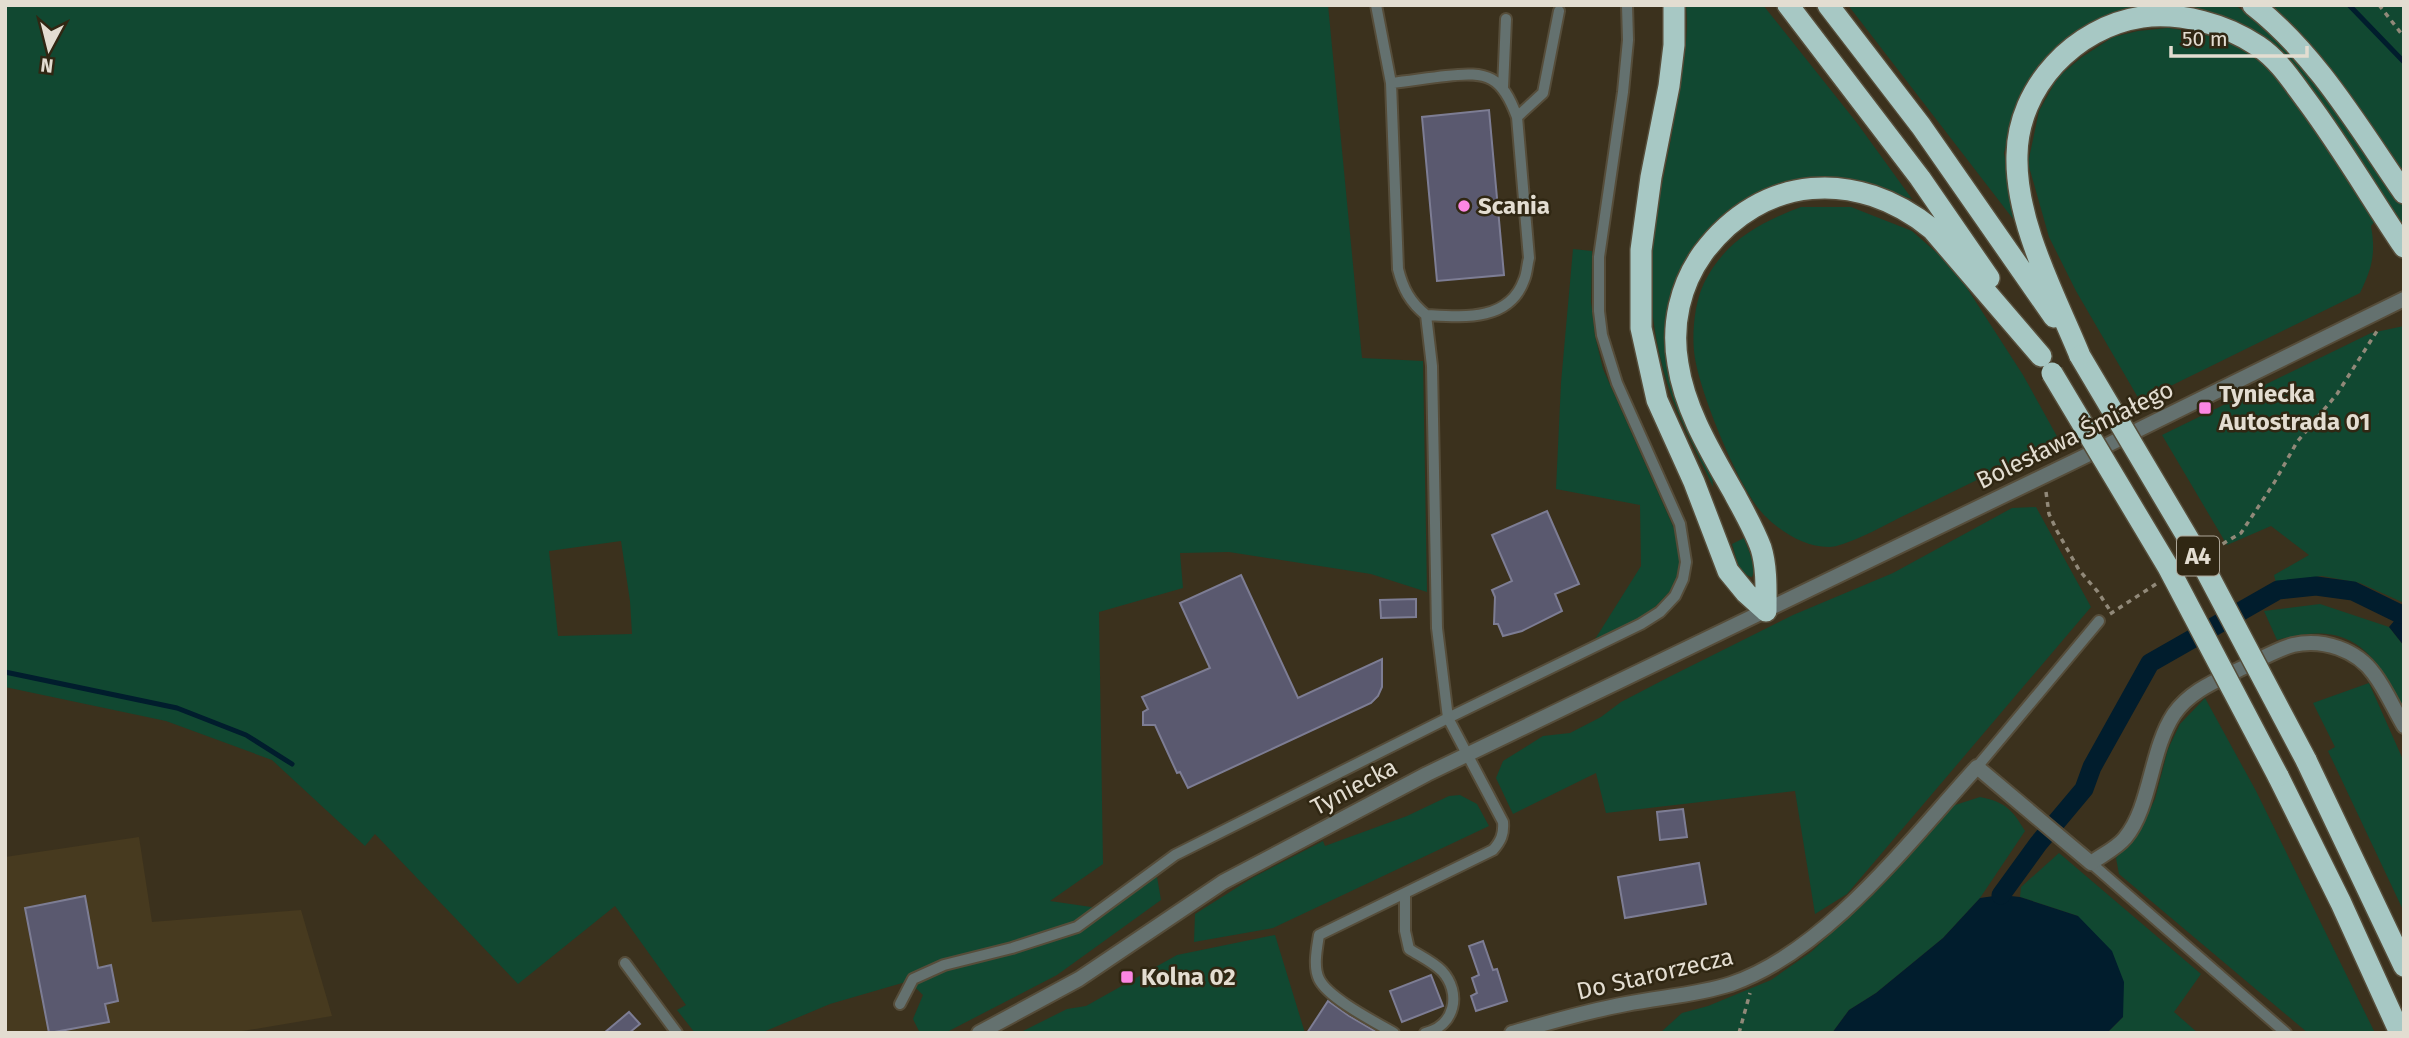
<svg xmlns="http://www.w3.org/2000/svg" width="2409" height="1038" font-family="'Fira Sans',sans-serif">
<style>
.built{fill:#473a1f}
.green{fill:#114831;fill-rule:evenodd}
.water{fill:#011d2d}
.lines{fill:none;stroke-linecap:round;stroke-linejoin:round}
.stream{stroke:#011d2d;stroke-width:5}
.canal{stroke:#011d2d;stroke-width:19}
.building{fill:#5a596f;stroke:#7d7d94;stroke-width:2}
.service-casing{stroke:#564d3a;stroke-width:14}
.minor-casing{stroke:#564d3a;stroke-width:18}
.tertiary-casing{stroke:#564d3a;stroke-width:18}
.motorway-casing{stroke:#564d3a;stroke-width:24}
.path{stroke:#918979;stroke-width:3.5;stroke-dasharray:5 5;stroke-linecap:butt}
.service{stroke:#64716f;stroke-width:10}
.minor{stroke:#64716f;stroke-width:14}
.tertiary{stroke:#64716f;stroke-width:14}
.motorway{stroke:#a7c8c4;stroke-width:21}
.motorway-bridge-casing{stroke:#564d3a;stroke-width:24;stroke-linecap:butt}
.motorway-bridge{stroke:#a7c8c4;stroke-width:21}
.poi-dot{fill:#fc86e3;stroke:#302713;stroke-width:2.5}
.labels{text-anchor:middle;dominant-baseline:central;stroke-width:5;stroke-linejoin:round;paint-order:stroke}
.shield{fill:#302713;stroke:#ada698;stroke-width:2}
.shield-label{font-size:23px;font-weight:bold;fill:#e3ddd1}
.poi-label{font-size:24px;font-weight:bold;fill:#e3ddd1;stroke:#302713;text-anchor:start}
.street-label{font-size:24px;fill:#e3ddd1;stroke:#302713}
</style>
<rect width="100%" height="100%" fill="#3b311d"/>
<path class="built" d="M139 837 152 922 301 910 332 1016 231 1033H5V857Z"/>
<path class="green" d="M5 5H1328L1362 358 1423 361 1427 592 1371 574 1229 552 1180 553 1183 588 1099 612 1103 864 1050 901 1098 908 1157 877 1161 900 1057 975 945 1033H920L913 1019 923 995 909 981 830 1004 761 1033H695L677 1010 686 1005 615 906 518 984 375 834 365 846 272 760 166 721 5 687ZM621 541 630 601 632 634 558 636 549 551Z
M1686 5H1763L1857 123 1912 199 1861 184 1810 180 1760 192 1726 217 1687 260 1671 294 1665 345 1670 379 1712 473 1713 487C1700 458 1684 430 1673 400 1652 342 1645 282 1655 221 1663 177 1673 134 1679 90 1684 62 1689 34 1686 5Z
M1848 5H2235C2306 56 2353 136 2404 206V227L2314 92 2285 57 2252 29 2209 12 2165 6 2123 12 2018 101 2004 153 2017 224Z
M2272 5H2404V172L2304 37Z
M2168 28C2196 32 2225 37 2249 53 2265 63 2276 77 2287 91 2320 132 2346 177 2375 221L2371 226C2376 254 2372 268 2360 293L2140 401 2076 291 2049 237 2028 163 2039 111 2058 77 2082 57 2113 37 2138 31Z
M1801 207H1851L1912 231 1954 268 2023 375 2059 440C2005 466 1951 493 1897 519 1882 527 1844 547 1829 547 1804 547 1781 532 1764 515 1739 489 1697 387 1694 351 1692 330 1695 302 1704 283 1725 241 1759 223 1801 207Z
M1573 249 1592 251 1591 302 1595 336 1603 369 1676 533 1680 546V560L1677 577 1670 591 1659 603 1647 614 1592 644 1641 566 1640 505 1556 489 1561 383Z
M2404 326V603L2360 583 2322 576 2276 583 2274 575 2309 555 2271 526 2227 545 2162 435 2371 333Z
M2036 507 2091 607 1847 894 1815 914 1795 791 1606 813 1596 773 1513 814 1496 778 1503 761 1543 736 1570 733 1601 717 1621 702 1669 677 1793 615 1893 573 2012 508Z
M1744 538C1748 550 1757 566 1752 577 1738 574 1736 556 1732 544Z
M2320 604 2389 627 2404 646V711C2394 694 2386 673 2373 659 2346 628 2313 630 2277 640L2264 611Z
M2369 683 2404 762V912L2328 751 2335 747 2313 703Z
M2205 698 2256 791 2375 1033H2308L2119 874 2116 858 2139 832 2155 799 2168 749 2180 724Z
M1460 795 1477 804 1489 826 1273 928 1194 942 1195 914 1252 878 1323 841 1325 846 1407 816 1449 796Z
M1980 797C2005 802 2012 809 2025 831L1980 898 1943 938 1876 993 1849 1010 1832 1033H1660L1682 1013 1708 1006 1771 980 1811 952 1857 909 1949 807Z
M2059 853 2201 974 2174 1012 2198 1033H2107L2123 1017 2078 916 2020 897 2021 887Z
M1275 935 1305 1033H1019L1067 1009 1086 1006 1177 955Z"/>
<path class="water" d="M2402 603H2404V646L2389 627 2400 614Z
M2001 895 2020 897 2078 916 2112 951 2124 982 2123 1017 2107 1033H1832L1849 1010 1876 993 1943 938 1980 898Z"/>
<g class="lines">
<path class="stream" d="M2349 5 2404 62
M5 672 177 708 246 735 292 764"/>
<path class="canal" d="M2001 895 2038 844 2084 789 2092 767 2150 663 2278 590 2316 586 2353 591 2400 614"/>
</g>
<path class="building" d="M1489 110 1504 275 1437 281 1422 117Z
M1547 511 1579 584 1555 594 1562 611 1522 631 1503 636 1498 624H1494L1495 597 1492 590 1512 581 1492 535Z
M1241 575 1298 698 1382 659V687L1378 696 1371 703 1188 788 1180 772 1177 773 1155 725H1143V712L1148 709 1142 697 1210 668 1180 603Z
M1416 599V617L1381 618 1380 600Z
M1683 809 1687 837 1660 840 1657 812Z
M1699 863 1706 904 1625 918 1618 877Z
M85 896 98 968 111 965 118 1001 105 1004 109 1022 49 1033 25 908Z
M1483 941 1493 970 1497 969 1507 1001 1476 1011 1471 996 1477 993 1472 978 1479 975 1469 946Z
M1431 975 1443 1006 1402 1022 1390 991Z
M1328 1001 1349 1016 1378 1033H1307Z
M629 1012 640 1024 629 1033H604Z"/>
<g class="lines">
<defs>
<path id="service" d="M1376 5 1391 83
M1503 88 1506 19
M1517 117 1543 93 1559 11
M1977 767 2099 621
M2091 863 2286 1033
M1405 893V931L1409 949C1420 956 1433 962 1442 971 1462 993 1455 1026 1425 1033
M625 963 677 1033
M900 1004 913 979 944 965 1012 948 1077 927 1175 855 1448 718 1641 624 1660 612 1675 596 1683 579 1686 562 1680 524 1617 383 1602 335 1599 311V257L1623 92 1628 40 1627 5
M1394 1033C1375 1022 1328 998 1319 979 1313 967 1317 948 1319 935L1493 850C1501 841 1504 834 1503 822L1448 718 1437 628 1432 366 1426 315C1410 302 1403 289 1398 269L1391 83C1409 81 1428 78 1446 76 1488 71 1502 76 1517 117L1529 258C1527 265 1527 274 1524 280 1509 322 1462 317 1426 315"/>
<path id="minor" d="M1512 1033C1550 1022 1587 1011 1626 1004 1661 997 1697 995 1731 984 1827 951 1910 840 1977 767L2091 863C2102 855 2117 848 2125 838 2151 807 2150 750 2174 714 2190 691 2216 681 2240 669 2257 661 2275 650 2293 645 2323 638 2357 650 2374 674 2386 690 2394 709 2404 726"/>
<path id="tertiary" d="M979 1033 1079 979 1223 882 1427 774 2081 458 2404 299"/>
<path id="motorway" d="M1674 5V45L1669 86 1651 177 1641 250V328L1657 400 1694 482 1728 571 1746 593 1766 611
M1788 5 1920 178 1989 278
M1828 5 1921 126 2054 317
M2253 5C2316 54 2359 128 2404 193
M2080 356C2055 295 2015 222 2017 155 2018 87 2075 27 2142 17 2181 12 2225 24 2258 46 2279 60 2292 81 2307 101 2342 148 2371 198 2404 247
M1766 611C1766 591 1767 567 1761 548 1754 529 1744 512 1735 495 1712 454 1685 411 1678 364 1671 325 1680 285 1703 253 1762 174 1857 168 1932 229L2041 356
M2306 760 2404 966
M2278 776 2341 903 2400 1033"/>
</defs>
<use href="#service" class="service-casing"/>
<use href="#minor" class="minor-casing"/>
<use href="#tertiary" class="tertiary-casing"/>
<use href="#motorway" class="motorway-casing"/>
<path class="path" d="M2379 5 2404 37
M2046 492 2049 514 2057 531 2079 570 2098 592 2111 612
M2214 549 2241 533 2274 483 2297 442 2337 394 2377 331
M2110 614 2156 584
M1739 1033 1750 993"/>
<use href="#service" class="service"/>
<use href="#minor" class="minor"/>
<use href="#tertiary" class="tertiary"/>
<use href="#motorway" class="motorway"/>
<defs>
<path id="motorway-bridge" d="M2080 356 2195 550 2306 760
M2052 373 2168 567 2278 776"/>
</defs>
<use href="#motorway-bridge" class="motorway-bridge-casing"/>
<use href="#motorway-bridge" class="motorway-bridge"/>
</g>
<g class="poi-dot">
<circle cx="1464" cy="206" r="7"/>
<rect x="2198" y="401" width="14" height="14" rx="3.5"/>
<rect x="1120" y="970" width="14" height="14" rx="3.5"/>
</g>
<g class="labels">
<rect class="shield" x="2177" y="536.5" width="42" height="39" rx="5"/>
<g class="shield-label">
<text x="2198" y="556">A4</text>
</g>
<g class="poi-label">
<text x="1478" y="206">Scania</text>
<text x="2219" y="394">Tyniecka<tspan x="2219" dy="28">Autostrada 01</tspan></text>
<text x="1141" y="977">Kolna 02</text>
</g>
<g class="street-label">
<text transform="translate(2075 435) rotate(-26)">Bolesława Śmiałego</text>
<text transform="translate(1354 787) rotate(-28)">Tyniecka</text>
<text transform="translate(1655 974) rotate(-13)">Do Starorzecza</text>
</g>
</g>
<rect width="2409" height="1038" fill="none" stroke="#e3ddd1" stroke-width="14"/>
<g transform="translate(49 49) rotate(187)" stroke="#302713" stroke-width="5" paint-order="stroke">
<path d="M0-5L12 26L0 18L-12 26Z" fill="#e3ddd1"/>
<text y="-10" font-size="19" font-weight="bold" text-anchor="middle" fill="#e3ddd1">N</text>
</g>
<path d="M2171 46v10h136v-10" fill="none" stroke="#e3ddd1" stroke-width="3.5"/>
<text x="2182" y="46" font-size="21" fill="#e3ddd1" stroke="#302713" stroke-width="5" paint-order="stroke">50 m</text>
</svg>
